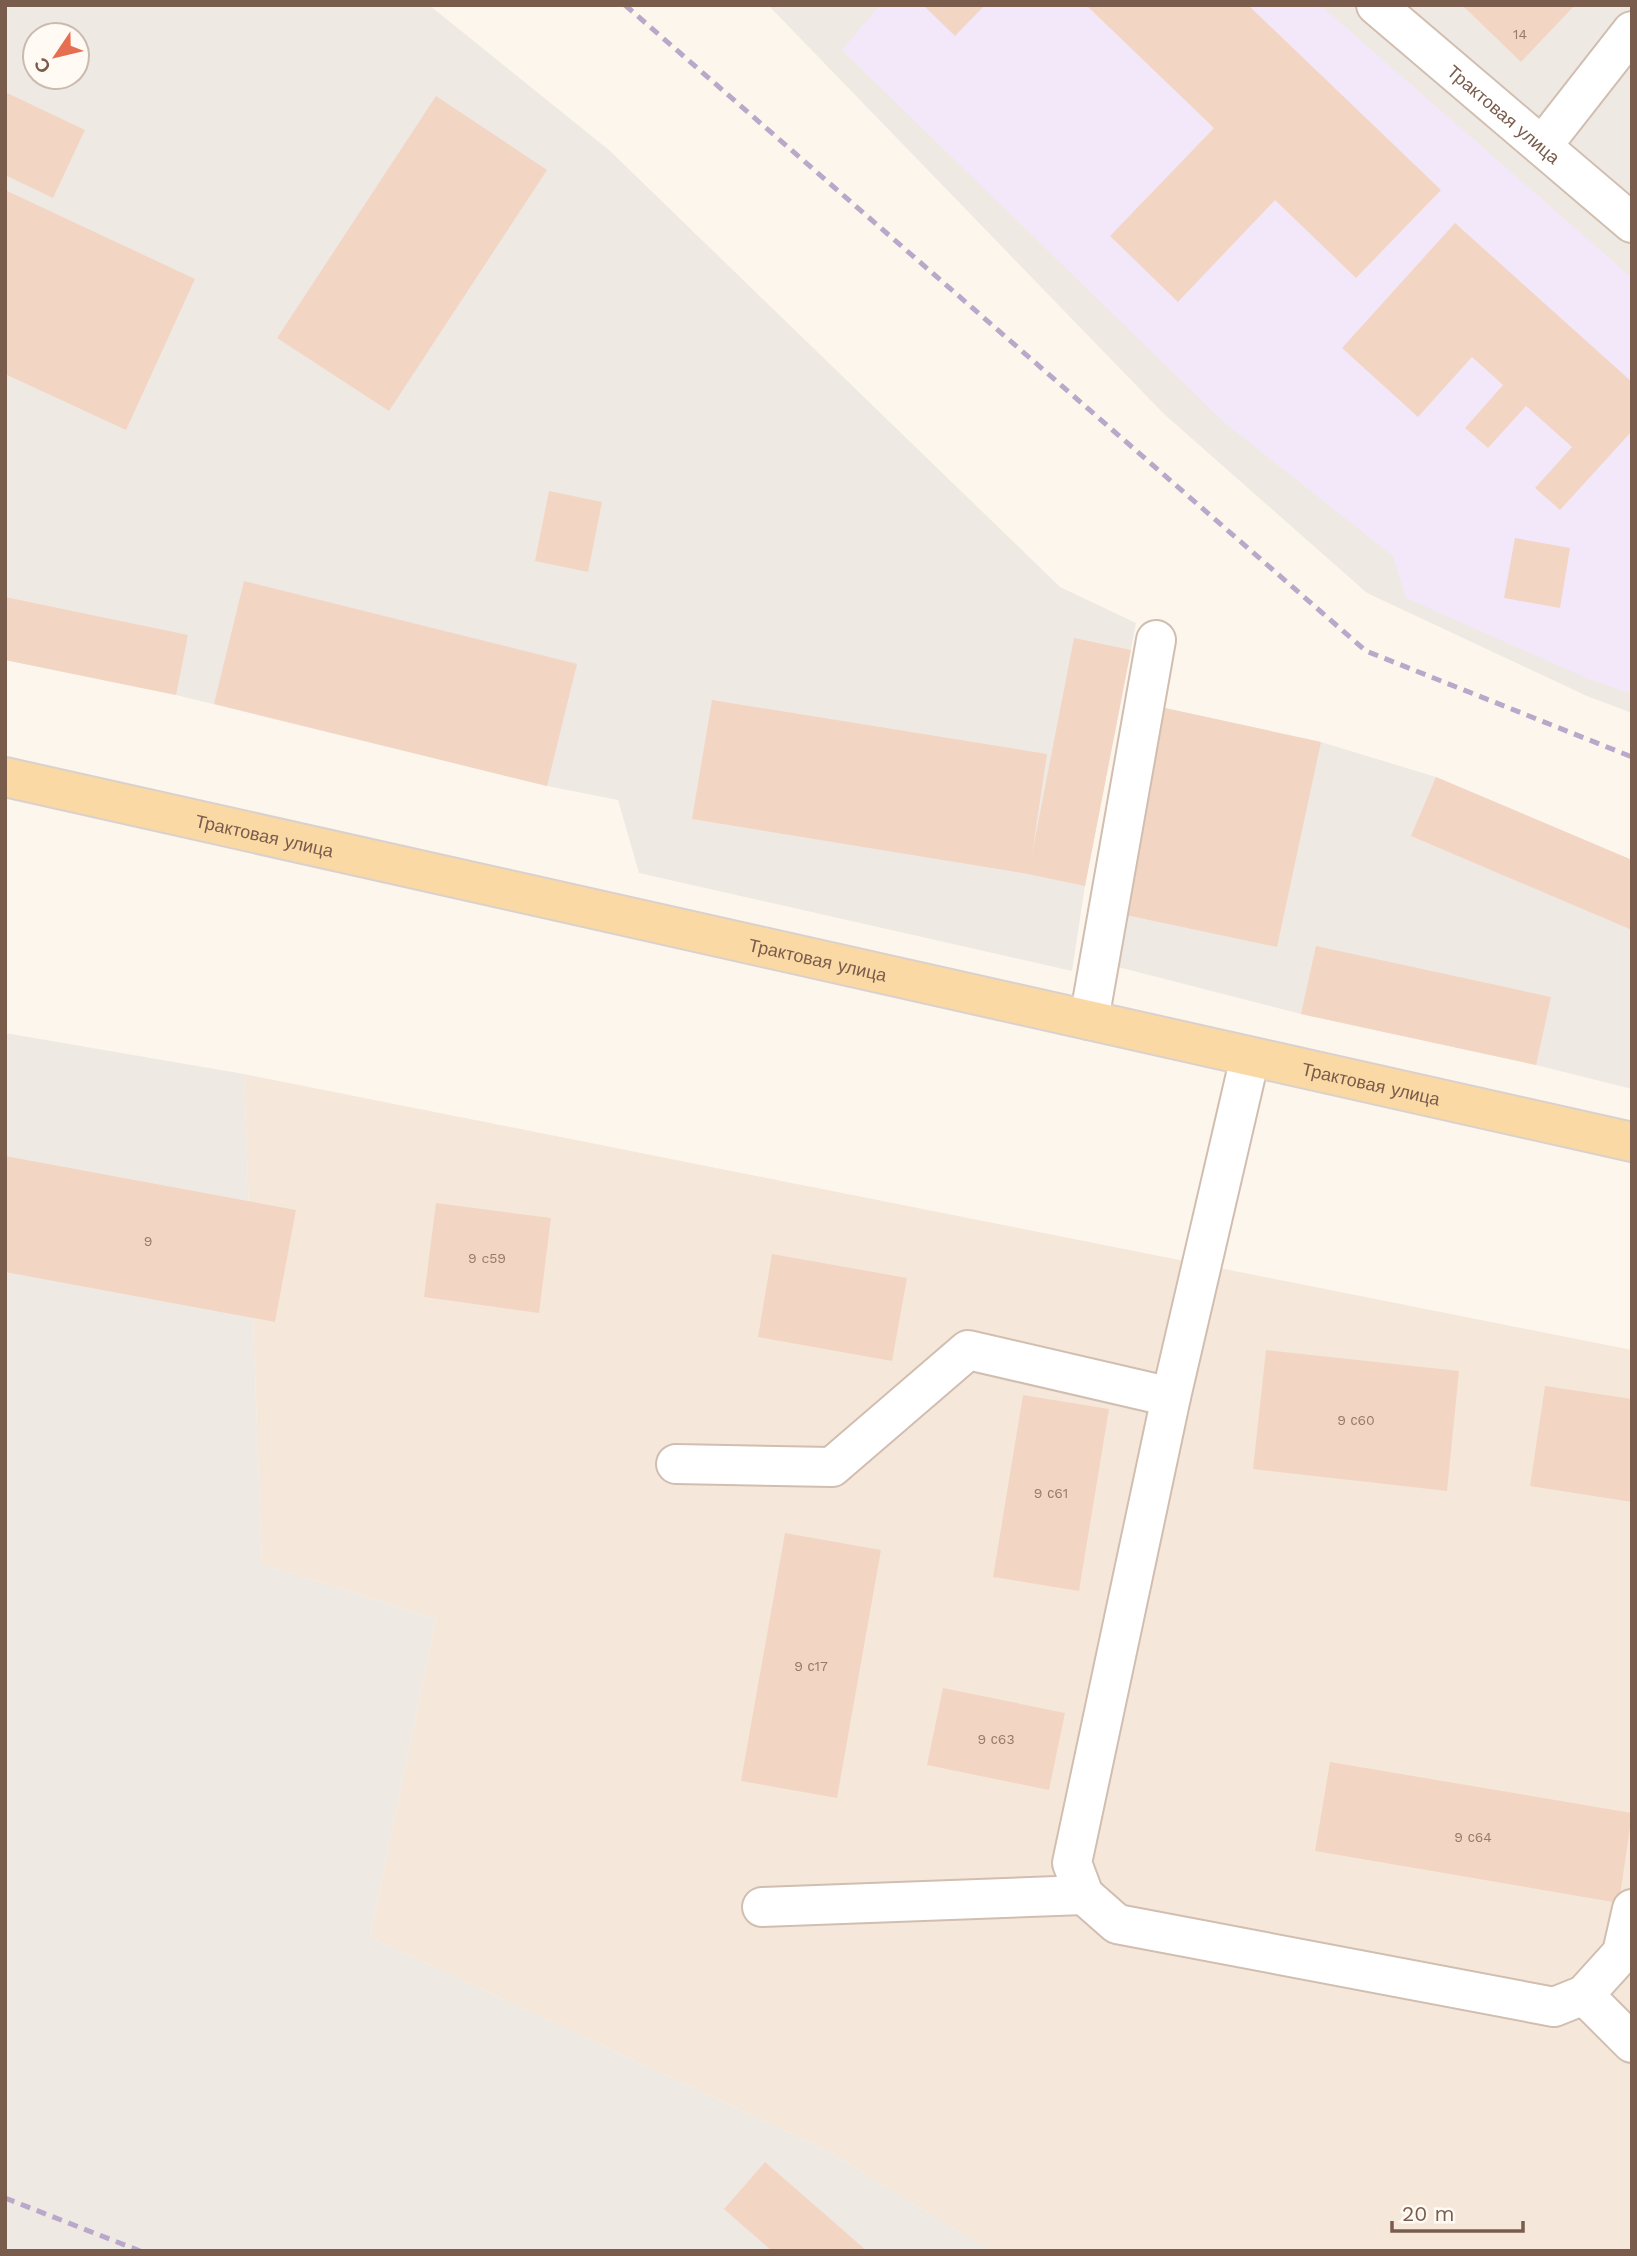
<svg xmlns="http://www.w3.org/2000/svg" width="1637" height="2256" font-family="'Work Sans',sans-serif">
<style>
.residential{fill:#f5e8da}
.industrial{fill:#efe9e4;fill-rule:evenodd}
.education{fill:#f3e8fa}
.building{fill:#f3d5c3}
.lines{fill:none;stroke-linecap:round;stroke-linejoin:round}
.minor-casing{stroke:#d1beb0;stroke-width:42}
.major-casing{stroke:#dad1cd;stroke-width:42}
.minor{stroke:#fff;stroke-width:38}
.major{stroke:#fbd9a5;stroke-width:38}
.rail{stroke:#b9a8c9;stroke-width:5;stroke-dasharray:10 7;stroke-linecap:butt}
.labels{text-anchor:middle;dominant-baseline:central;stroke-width:5;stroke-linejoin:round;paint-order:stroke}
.number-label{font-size:14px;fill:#987a6a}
.street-label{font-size:18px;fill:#7a5c4d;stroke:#fffaf3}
</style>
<rect width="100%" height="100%" fill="#fdf6ec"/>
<path class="residential" d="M244 1074 1632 1350V2251H990L826 2150 370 1937 436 1619 262 1564Z"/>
<path class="industrial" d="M5 5H429L609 150 1060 587 1136 623 1085 886 1072 971 639 873 618 800 547 786 176 695 5 660ZM35 35H77V77H35Z
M768 5H1632V713L1587 696 1367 593 1164 414Z
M1165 708 1321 742 1436 777 1632 860V1089L1536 1065 1301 1014 1114 966 1121 914Z
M5 1033 244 1074 262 1564 436 1619 370 1937 826 2150 990 2251H5Z"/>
<path class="education" d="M880 5H1320L1632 278V694L1591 680 1406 598 1393 556 1226 424 842 50Z"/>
<path class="building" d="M923 5H985L955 36Z
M1086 5H1248L1441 190 1356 278 1275 200 1178 302 1110 236 1214 128Z
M1462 5H1575L1521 62Z
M5 92 85 130 53 198 5 175Z
M436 96 547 170 389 411 277 338Z
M5 190 195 279 126 430 5 374Z
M1455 223 1632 382V431L1560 510 1535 488 1572 447 1526 406 1488 448 1465 428 1503 385 1472 357 1418 417 1342 348Z
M549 491 602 502 588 572 535 561Z
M1515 538 1570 548 1560 608 1504 598Z
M244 581 577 664 547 786 214 704Z
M5 597 188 635 176 695 5 660Z
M1074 638 1131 650 1085 886 1028 874 692 819 712 700 1047 754 1032 854Z
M1165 708 1321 742 1277 947 1121 914Z
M1436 777 1632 860V930L1411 836Z
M1316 946 1551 997 1536 1065 1301 1014Z
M5 1156 296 1210 275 1322 5 1272Z
M436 1203 551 1218 539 1313 424 1297Z
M772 1254 907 1278 892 1361 758 1337Z
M1266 1350 1459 1371 1447 1491 1253 1469Z
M1545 1386 1632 1399V1502L1530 1486Z
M1023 1395 1109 1409 1079 1591 993 1577Z
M785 1533 881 1550 837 1798 741 1781Z
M943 1688 1065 1713 1049 1790 927 1765Z
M1330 1762 1632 1813 1619 1903 1315 1851Z
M765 2162 867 2251H772L724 2209Z"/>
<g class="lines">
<defs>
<g id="minor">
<path id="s1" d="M1376 5 1632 223"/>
<path d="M1542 146 1632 31"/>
<path d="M1089 1020 1156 640"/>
<path d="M1250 1057 1171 1397 1072 1863 1084 1895 1117 1924 1554 2007 1584 1995 1622 1953 1632 1909"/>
<path d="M676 1464 832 1467 968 1350 1171 1397"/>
<path d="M762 1907 1084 1895"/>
<path d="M1584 1995 1632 2043"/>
</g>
<g id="major">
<path id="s2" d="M5 777 1632 1142"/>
</g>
</defs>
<use href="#minor" class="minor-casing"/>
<use href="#major" class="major-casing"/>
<use href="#minor" class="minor"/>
<use href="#major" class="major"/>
<path class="rail" d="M625 5 1366 651 1632 757
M5 2198 140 2251"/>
</g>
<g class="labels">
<g class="number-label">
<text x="1520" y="34">14</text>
<text x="148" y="1241">9</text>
<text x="487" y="1258">9 c59</text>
<text x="1356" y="1420">9 с60</text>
<text x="1051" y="1493">9 с61</text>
<text x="811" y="1666">9 с17</text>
<text x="996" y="1739">9 с63</text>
<text x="1473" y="1837">9 с64</text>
</g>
<g class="street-label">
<text stroke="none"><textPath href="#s1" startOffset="168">Трактовая улица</textPath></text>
<text stroke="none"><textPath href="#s2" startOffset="266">Трактовая улица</textPath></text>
<text stroke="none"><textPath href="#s2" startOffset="833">Трактовая улица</textPath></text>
<text stroke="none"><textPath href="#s2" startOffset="1400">Трактовая улица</textPath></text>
</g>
</g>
<rect width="1637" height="2256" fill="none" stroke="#7a5c4d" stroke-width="14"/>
<g transform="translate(56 56) rotate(235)"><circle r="33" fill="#fffaf3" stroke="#cabbb1" stroke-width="2"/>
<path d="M0-5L12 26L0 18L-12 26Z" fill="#e76f51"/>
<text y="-10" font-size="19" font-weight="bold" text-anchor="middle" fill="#7a5c4d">С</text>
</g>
<path d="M1392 2221v10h131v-10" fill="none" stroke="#7a5c4d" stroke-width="3.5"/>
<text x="1402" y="2221" font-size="21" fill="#7a5c4d" stroke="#fffaf3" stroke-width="5" paint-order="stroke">20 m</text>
</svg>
